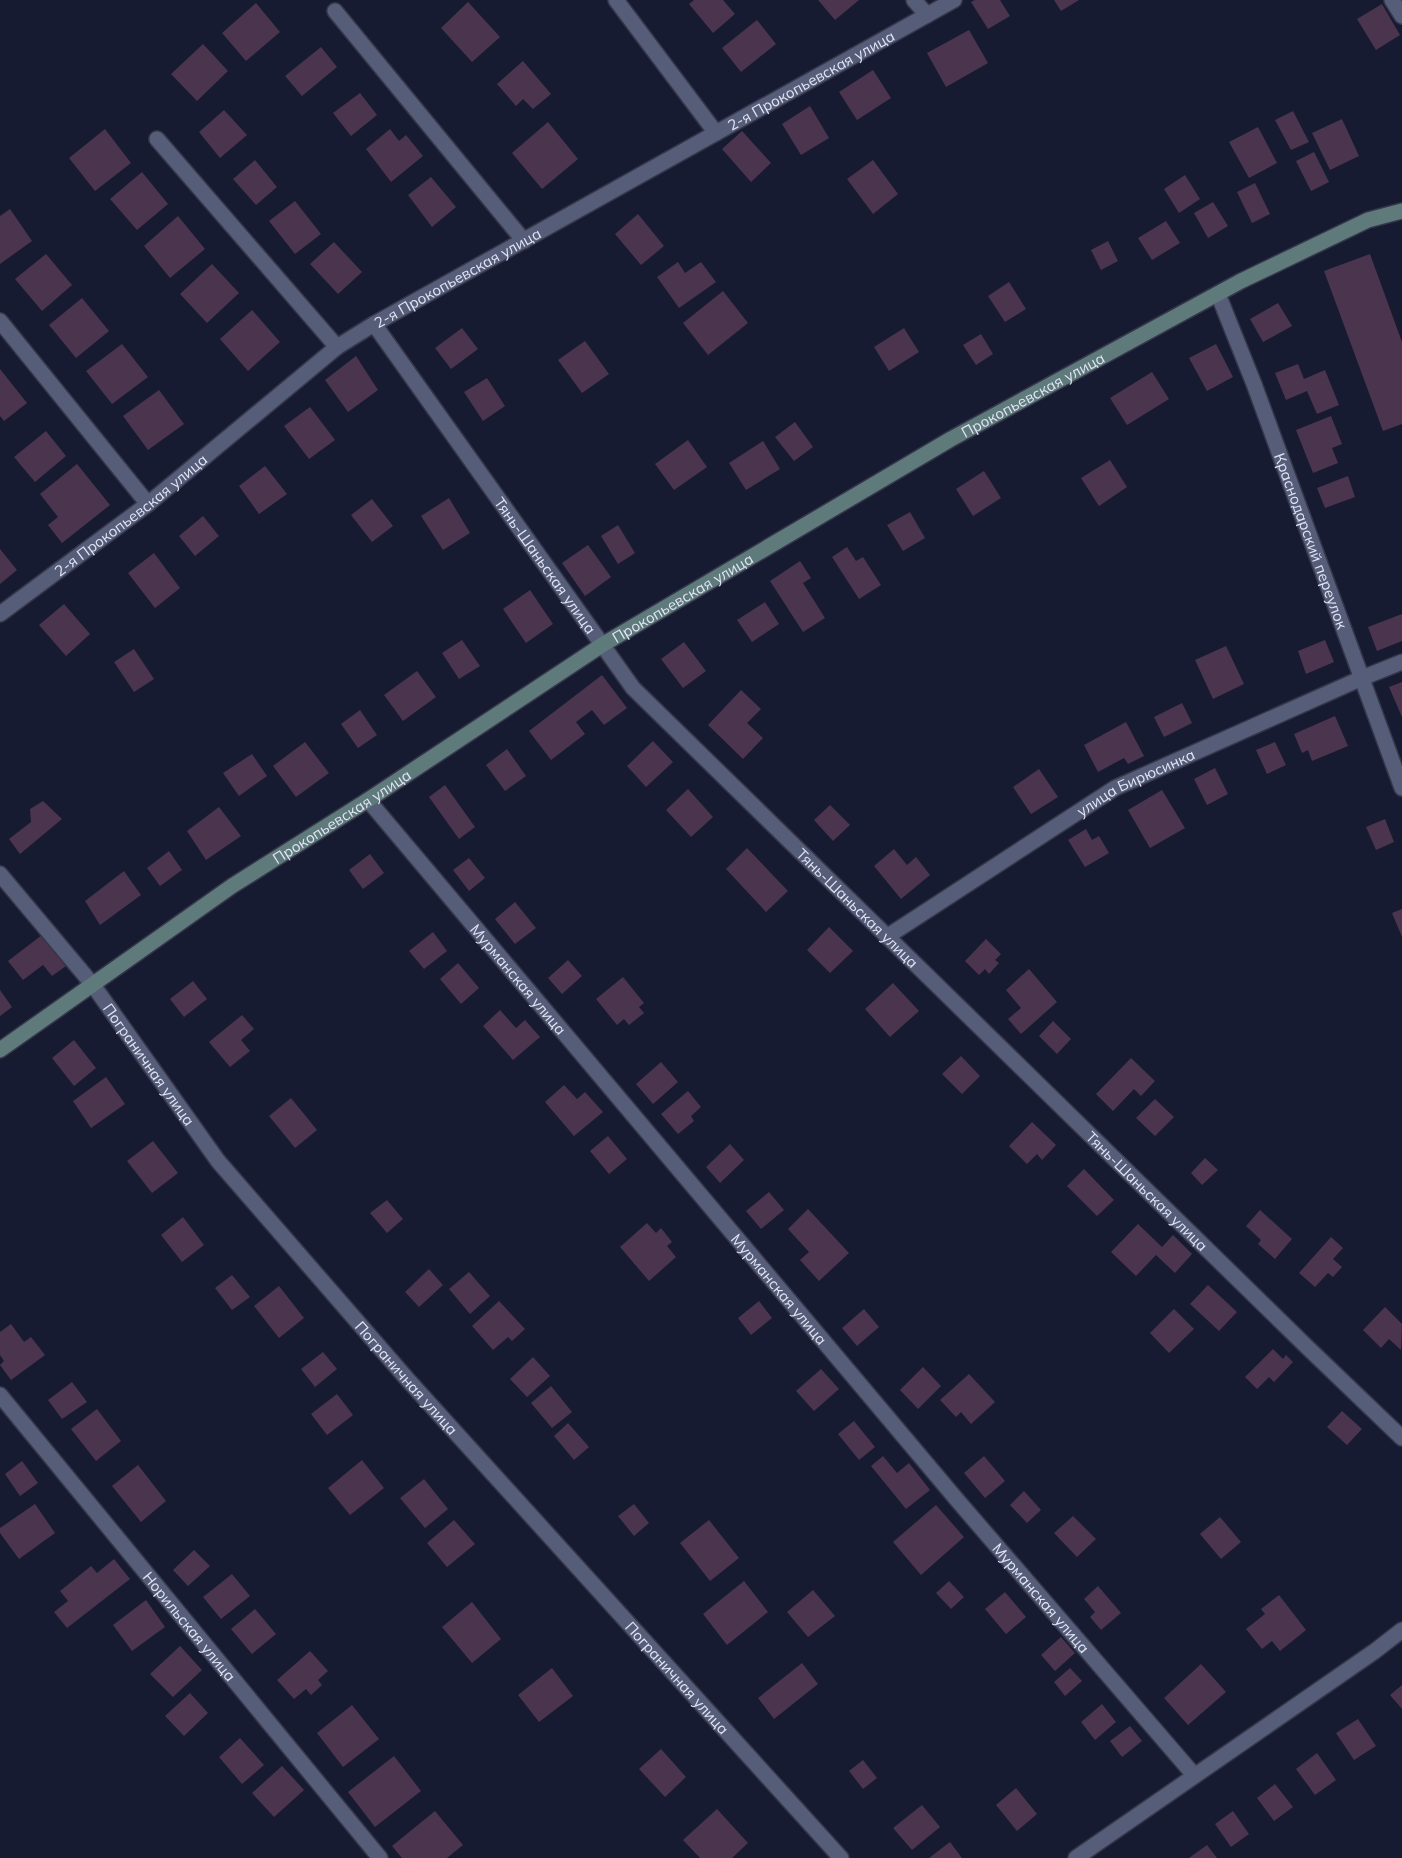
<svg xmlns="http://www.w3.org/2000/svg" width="1402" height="1858" font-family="Mulish,sans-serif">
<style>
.building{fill:#4b344e}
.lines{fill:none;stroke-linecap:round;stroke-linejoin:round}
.street-casing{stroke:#35364a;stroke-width:18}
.secondary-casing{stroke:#35364a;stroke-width:18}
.street{stroke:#565d78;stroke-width:15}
.secondary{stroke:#5e7a7b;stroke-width:15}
.labels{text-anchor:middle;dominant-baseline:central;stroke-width:4;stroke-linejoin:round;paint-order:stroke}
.street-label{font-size:15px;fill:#e1e5f6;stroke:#171b32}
</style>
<rect width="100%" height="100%" fill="#171b32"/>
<path class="building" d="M694 0H723L735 14 713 33 689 4Z
M818 0H859L835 20Z
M975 0H1000L1010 16 988 29 971 2Z
M1054 0H1079L1061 11Z
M468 2 500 37 472 62 441 28Z
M256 3 280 32 246 61 222 33Z
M1382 4 1400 35 1376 50 1357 19Z
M757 20 776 44 741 72 722 48Z
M969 30 988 63 946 87 927 53Z
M203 44 228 71 197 101 171 74Z
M321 47 337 67 302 96 285 76Z
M523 61 551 94 533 109 523 99 516 106 497 84Z
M873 70 891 98 857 120 839 92Z
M360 93 377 115 351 136 333 113Z
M810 106 829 138 801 155 782 124Z
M224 110 247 135 220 158 199 132Z
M1293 111 1309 142 1291 150 1275 120Z
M1342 119 1359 156 1330 170 1312 133Z
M548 122 578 159 542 189 512 153Z
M1258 127 1277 163 1249 178 1229 142Z
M105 129 131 163 95 191 69 158Z
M390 129 399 141 406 135 423 156 391 182 366 149Z
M742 131 771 163 751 182 722 149Z
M1314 152 1329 182 1311 191 1296 161Z
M255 160 277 187 256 205 233 179Z
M873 160 898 194 873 214 847 179Z
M142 172 168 204 137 230 110 199Z
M1185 175 1200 199 1179 213 1164 189Z
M431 177 456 207 432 227 408 195Z
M1255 183 1270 214 1252 223 1237 192Z
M295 201 321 234 295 254 269 221Z
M1213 202 1228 226 1208 238 1194 213Z
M10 209 32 241 0 264V216Z
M638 214 664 246 641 265 615 234Z
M178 216 205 249 170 278 144 246Z
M1166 221 1180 243 1152 260 1138 238Z
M1108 241 1118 261 1101 270 1091 250Z
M334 242 362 272 338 294 310 264Z
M46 254 72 285 42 311 15 279Z
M1370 254 1402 342V424L1383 431 1324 271Z
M678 262 685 273 701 262 716 282 679 308 657 277Z
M212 264 239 293 207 323 180 294Z
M1009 282 1026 309 1005 322 988 296Z
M723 291 748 323 708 355 683 323Z
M82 298 109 331 76 358 49 325Z
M1278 303 1292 326 1263 342 1250 319Z
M252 310 280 342 248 371 220 339Z
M462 328 478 349 451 369 435 348Z
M904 328 919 352 889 371 874 347Z
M981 334 993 354 976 365 963 345Z
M585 341 609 374 582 393 558 360Z
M122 344 148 377 112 404 86 371Z
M1216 344 1233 377 1207 391 1189 358Z
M356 356 378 390 348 412 325 380Z
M1298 364 1304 379 1325 370 1339 405 1317 414 1307 391 1286 400 1275 373Z
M0 369 27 403 4 421 0 416Z
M1152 372 1169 399 1127 425 1110 398Z
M487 378 505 406 483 421 464 392Z
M159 390 184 424 148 450 123 416Z
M310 407 335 440 309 459 284 426Z
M1331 416 1342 444 1332 448 1338 463 1313 473 1296 430Z
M795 422 813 447 794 461 775 437Z
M46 431 66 456 35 482 14 457Z
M688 440 707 467 674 490 655 464Z
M763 441 780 469 746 490 729 463Z
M1110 460 1127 487 1099 506 1081 478Z
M77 464 110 505 62 543 48 525 58 517 40 494Z
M265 466 287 494 259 514 239 486Z
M984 471 1001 498 973 516 956 489Z
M1348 476 1355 497 1325 508 1317 488Z
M449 498 470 533 443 550 421 516Z
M372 499 393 526 372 542 351 515Z
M910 512 925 538 903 551 887 525Z
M203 516 219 536 195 556 179 536Z
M618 525 635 553 618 564 601 536Z
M588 545 611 577 585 596 562 563Z
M847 547 856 561 863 557 881 585 859 599 832 557Z
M0 549 17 570 0 584Z
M154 553 180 588 155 608 128 573Z
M800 561 811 578 803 583 825 618 803 632 770 581Z
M530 590 553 624 526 643 503 609Z
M765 602 779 624 752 642 737 620Z
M64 604 90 634 66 656 39 625Z
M1402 614V641L1377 651 1368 627Z
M462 640 480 666 459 679 442 653Z
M1325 640 1334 662 1306 674 1298 651Z
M684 642 706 671 683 688 661 659Z
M1226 646 1244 684 1213 699 1195 660Z
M134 649 154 679 134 692 114 662Z
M417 671 436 697 403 721 384 695Z
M602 675 627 708 604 725 592 710 576 722 585 734 551 760 529 731Z
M1402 682V717L1389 687Z
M741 690 761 709 747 723 763 738 743 759 708 725Z
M1182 703 1192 723 1164 737 1154 717Z
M360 710 377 735 358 748 341 724Z
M1335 716 1348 746 1312 761 1308 750 1302 753 1294 734Z
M1126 722 1144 756 1128 764 1124 758 1098 772 1084 745Z
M653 741 673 762 646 787 627 766Z
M305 742 329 773 296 797 273 766Z
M1275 742 1286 765 1267 774 1256 750Z
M507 749 526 776 505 791 486 765Z
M252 754 267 776 239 796 223 773Z
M1215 768 1228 794 1207 805 1194 779Z
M1039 769 1058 797 1031 814 1013 787Z
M445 785 475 827 459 839 429 797Z
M688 789 713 817 691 837 666 810Z
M1162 790 1185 828 1150 848 1128 810Z
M43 801 62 819 20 854 9 839 31 822 30 809Z
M830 805 850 825 833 841 814 820Z
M219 807 241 836 206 860 187 831Z
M1385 819 1394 842 1376 850 1366 827Z
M1086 829 1092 840 1099 836 1109 853 1085 867 1068 840Z
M747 848 788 891 766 912 726 869Z
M894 849 907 865 916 857 930 875 901 899 874 866Z
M169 851 182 870 160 886 147 868Z
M370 854 384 873 363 889 349 870Z
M469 858 485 878 469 891 453 870Z
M124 871 141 895 100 925 85 901Z
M515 902 536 928 515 944 495 919Z
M1402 909V937L1392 913Z
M829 927 853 951 830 973 807 950Z
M433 932 447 951 424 969 409 951Z
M42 935 66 966 52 976 43 965 23 980 8 961Z
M986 939 1001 954 995 960 999 963 989 974 985 969 979 975 965 961Z
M568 960 582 976 562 994 548 978Z
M458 963 479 988 461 1004 440 979Z
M1029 969 1057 1002 1021 1034 1008 1019 1021 1008 1006 990Z
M623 977 644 1003 639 1007 644 1013 629 1025 624 1019 617 1025 596 999Z
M193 981 207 999 184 1017 170 999Z
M893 983 919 1011 890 1037 865 1009Z
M0 990 12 1007 0 1016Z
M500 1010 516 1028 525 1020 540 1037 513 1060 483 1026Z
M242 1015 254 1029 241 1040 250 1051 230 1067 209 1042Z
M1053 1021 1071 1039 1057 1054 1039 1036Z
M74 1040 96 1068 74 1086 52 1058Z
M961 1056 980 1076 962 1094 942 1074Z
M1131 1058 1155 1081 1141 1096 1134 1089 1113 1111 1096 1094Z
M661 1062 678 1082 653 1104 636 1084Z
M106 1077 125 1104 91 1128 73 1101Z
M564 1085 577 1099 585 1092 603 1112 574 1136 545 1102Z
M688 1091 701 1107 691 1116 694 1121 678 1134 661 1114Z
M291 1098 317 1130 295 1148 269 1116Z
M1155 1099 1174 1117 1155 1136 1136 1118Z
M1032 1122 1056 1145 1042 1160 1037 1154 1027 1164 1009 1146Z
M608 1136 627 1159 609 1174 590 1151Z
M153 1141 178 1173 152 1193 127 1161Z
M730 1144 744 1160 720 1183 706 1167Z
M1205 1158 1218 1170 1202 1185 1191 1173Z
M1084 1169 1114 1200 1097 1216 1067 1186Z
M769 1192 784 1210 761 1229 746 1211Z
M387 1200 403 1219 387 1233 370 1213Z
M808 1209 849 1253 819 1281 800 1260 809 1252 788 1229Z
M1260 1210 1292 1239 1275 1259 1258 1244 1261 1240 1246 1226Z
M183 1217 204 1245 182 1262 161 1235Z
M647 1223 656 1233 661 1228 672 1242 667 1246 676 1257 649 1281 620 1247Z
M1138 1224 1162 1247 1173 1235 1192 1254 1175 1273 1156 1255 1136 1276 1111 1252Z
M1331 1237 1343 1248 1333 1259 1342 1267 1333 1277 1328 1273 1315 1287 1299 1273Z
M429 1269 443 1285 419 1307 405 1292Z
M469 1272 490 1296 470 1314 449 1289Z
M232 1275 250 1297 232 1310 215 1288Z
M1208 1285 1237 1312 1219 1331 1190 1304Z
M279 1286 304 1318 279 1338 254 1306Z
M499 1301 525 1329 512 1341 508 1337 493 1350 472 1326Z
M759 1301 772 1318 751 1335 738 1318Z
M1385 1307 1402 1324 1401 1350 1389 1339 1381 1348 1363 1330Z
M864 1309 879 1327 857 1346 842 1328Z
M1174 1309 1194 1329 1169 1353 1150 1333Z
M11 1324 24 1342 31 1337 45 1355 11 1380 0 1365 4 1361 0 1355V1332Z
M1273 1349 1283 1359 1286 1355 1293 1362 1274 1382 1269 1377 1257 1389 1245 1377Z
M323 1352 337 1369 315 1387 301 1369Z
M533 1357 550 1376 527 1397 510 1379Z
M923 1367 941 1386 918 1409 900 1390Z
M821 1369 839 1389 814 1411 796 1391Z
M969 1374 995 1402 971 1424 961 1412 956 1417 940 1400Z
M72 1382 87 1402 62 1419 48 1400Z
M551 1386 572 1412 552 1428 531 1403Z
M337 1394 353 1415 327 1435 311 1414Z
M97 1409 121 1441 96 1461 71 1429Z
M1342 1411 1362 1429 1347 1445 1327 1427Z
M854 1421 875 1447 859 1460 838 1434Z
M568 1423 589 1447 574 1460 554 1436Z
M883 1456 897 1473 909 1463 930 1490 906 1509 871 1466Z
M984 1456 1005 1481 985 1498 964 1473Z
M362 1460 384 1488 350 1515 328 1488Z
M22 1461 38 1483 20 1496 5 1474Z
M138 1465 166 1501 141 1522 112 1486Z
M424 1479 448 1509 425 1528 400 1498Z
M1024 1491 1041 1510 1027 1523 1010 1505Z
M35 1504 55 1533 19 1559 0 1533V1528Z
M634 1504 649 1523 634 1536 618 1516Z
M936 1505 964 1537 921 1575 893 1542Z
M1073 1516 1096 1539 1077 1557 1054 1533Z
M1220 1517 1241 1542 1221 1559 1200 1534Z
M454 1520 475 1544 447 1567 427 1543Z
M709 1520 739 1558 710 1581 680 1543Z
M194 1550 210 1566 188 1586 173 1570Z
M114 1559 130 1579 67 1628 54 1612 68 1601 60 1591 91 1566 97 1573Z
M232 1574 250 1596 221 1619 203 1597Z
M744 1581 768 1612 727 1645 703 1614Z
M949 1581 964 1597 951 1609 936 1593Z
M1098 1586 1121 1613 1101 1630 1090 1617 1095 1612 1084 1599Z
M813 1590 835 1616 808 1637 787 1612Z
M1005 1592 1026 1617 1006 1634 985 1609Z
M1279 1595 1306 1630 1280 1651 1272 1641 1262 1649 1246 1629 1265 1614 1261 1609Z
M146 1600 165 1627 132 1651 113 1625Z
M472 1602 501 1639 472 1663 442 1627Z
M255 1609 276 1634 252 1654 231 1629Z
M1061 1637 1075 1653 1055 1671 1041 1655Z
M180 1646 202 1670 173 1697 150 1674Z
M310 1651 328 1671 318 1680 322 1685 311 1695 306 1689 294 1699 277 1680Z
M802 1663 818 1684 774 1719 758 1698Z
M1201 1664 1226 1692 1188 1725 1164 1698Z
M552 1668 573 1696 539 1722 518 1695Z
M1070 1668 1082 1681 1065 1696 1054 1682Z
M1402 1685V1709L1390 1695Z
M190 1693 208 1713 184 1736 165 1716Z
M1102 1704 1116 1722 1095 1740 1081 1722Z
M352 1705 379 1739 343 1767 317 1733Z
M1358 1719 1376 1746 1354 1760 1336 1733Z
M1130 1726 1142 1741 1122 1757 1110 1741Z
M240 1738 264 1765 242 1784 219 1757Z
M661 1749 686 1777 665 1797 639 1769Z
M1317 1753 1336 1780 1315 1795 1296 1769Z
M394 1756 421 1791 375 1827 348 1792Z
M863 1760 877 1778 863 1789 849 1771Z
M282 1766 304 1790 274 1817 252 1793Z
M1275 1784 1293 1807 1274 1821 1257 1798Z
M1016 1788 1037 1814 1017 1831 996 1805Z
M922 1805 940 1827 912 1850 893 1828Z
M717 1809 748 1843 732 1858H700L683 1840Z
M435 1811 463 1845 447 1858H402L392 1846Z
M1233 1811 1249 1834 1231 1847 1215 1824Z
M950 1842 962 1858H929Z
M1207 1845 1217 1858H1189Z"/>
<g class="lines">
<defs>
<g id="street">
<path d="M616 0 716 133"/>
<path d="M914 0 927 15"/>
<path d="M1392 0 1402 16"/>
<path d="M335 11 524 241"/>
<path d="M157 139 337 347"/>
<path id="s1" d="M1218 294 1254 384 1402 788"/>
<path d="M0 321 148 504"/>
<path id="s2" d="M374 324 633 688 1306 1346 1402 1438"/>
<path id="s3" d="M0 614 148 504 337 347 374 324 954 0"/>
<path id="s4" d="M368 800 958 1501 1194 1775"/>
<path id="s5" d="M0 874 93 985 218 1161 408 1380 841 1858"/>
<path id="s6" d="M888 936 1115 788 1362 678 1402 662"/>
<path id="s7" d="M0 1395 380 1858"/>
<path d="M1076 1858 1375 1651 1402 1630"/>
</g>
<g id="secondary">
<path id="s8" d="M0 1050 232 886 368 800 602 645 951 439 1241 281 1368 220 1402 211"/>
</g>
</defs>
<use href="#street" class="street-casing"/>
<use href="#secondary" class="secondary-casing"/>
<use href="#street" class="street"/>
<use href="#secondary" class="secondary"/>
</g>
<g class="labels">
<g class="street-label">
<text stroke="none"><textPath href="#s3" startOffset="974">2-я Прокопьевская улица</textPath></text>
<text stroke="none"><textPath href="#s3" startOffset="569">2-я Прокопьевская улица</textPath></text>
<text stroke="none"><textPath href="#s8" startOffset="1224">Прокопьевская улица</textPath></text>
<text stroke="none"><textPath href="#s3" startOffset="164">2-я Прокопьевская улица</textPath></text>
<text stroke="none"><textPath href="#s1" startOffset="264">Краснодарский переулок</textPath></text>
<text stroke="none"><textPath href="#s2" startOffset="296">Тянь-Шаньская улица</textPath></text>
<text stroke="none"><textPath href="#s8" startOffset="819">Прокопьевская улица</textPath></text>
<text stroke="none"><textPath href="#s6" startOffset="292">улица Бирюсинка</textPath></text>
<text stroke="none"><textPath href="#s8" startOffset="414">Прокопьевская улица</textPath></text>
<text stroke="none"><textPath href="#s2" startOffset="761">Тянь-Шаньская улица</textPath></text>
<text stroke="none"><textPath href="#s4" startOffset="234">Мурманская улица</textPath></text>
<text stroke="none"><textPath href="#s5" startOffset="242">Пограничная улица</textPath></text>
<text stroke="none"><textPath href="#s2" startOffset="1166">Тянь-Шаньская улица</textPath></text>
<text stroke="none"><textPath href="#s4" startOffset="639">Мурманская улица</textPath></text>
<text stroke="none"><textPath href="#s5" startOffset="648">Пограничная улица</textPath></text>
<text stroke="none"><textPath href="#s4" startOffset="1044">Мурманская улица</textPath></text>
<text stroke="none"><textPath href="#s7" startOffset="299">Норильская улица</textPath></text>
<text stroke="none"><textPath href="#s5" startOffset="1052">Пограничная улица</textPath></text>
</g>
</g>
</svg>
